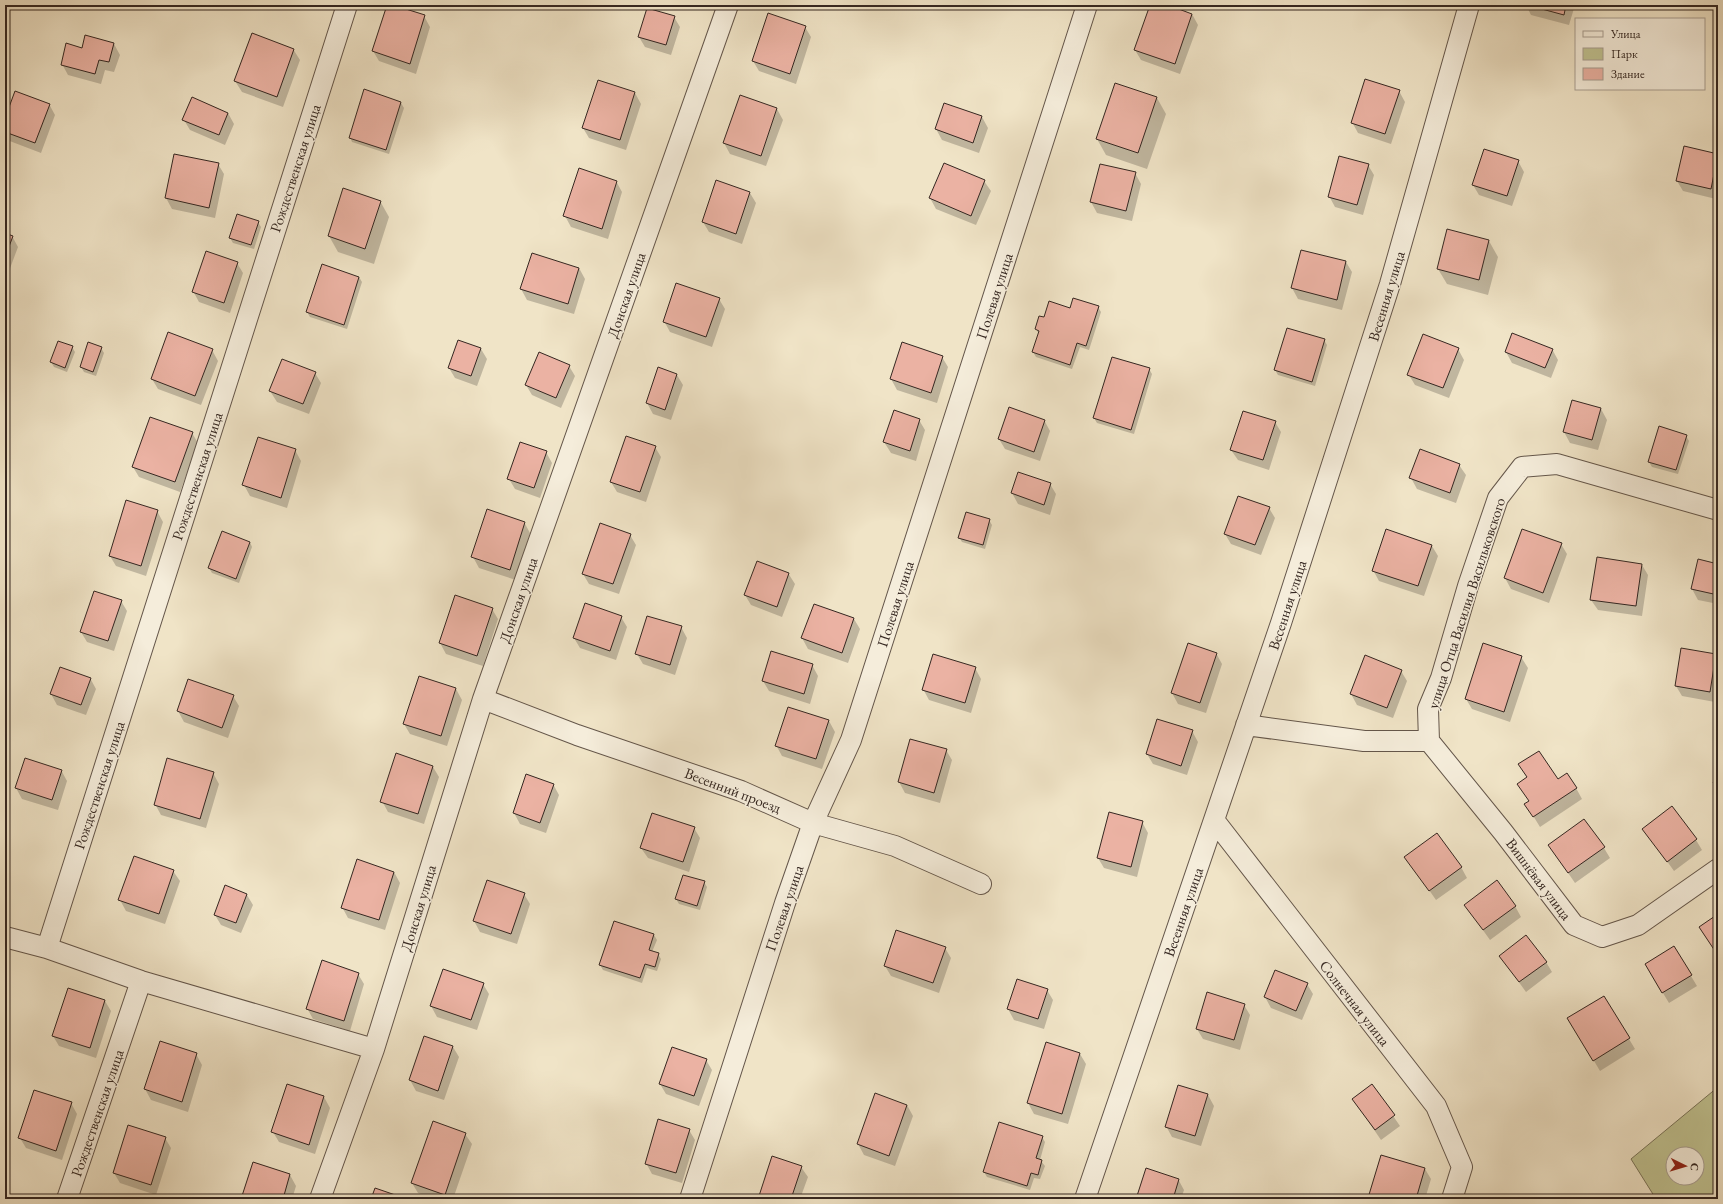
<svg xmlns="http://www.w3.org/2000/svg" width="1723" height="1204" font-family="'EB Garamond',serif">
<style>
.green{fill:#c0c291;stroke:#7a7459;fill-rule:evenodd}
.shadow{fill:#0003}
.building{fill:#ebb2a3;stroke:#352721}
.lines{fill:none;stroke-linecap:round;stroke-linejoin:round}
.street-casing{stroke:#64564a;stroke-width:22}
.street{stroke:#f5eddb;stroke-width:20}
.labels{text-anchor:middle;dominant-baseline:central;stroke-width:3;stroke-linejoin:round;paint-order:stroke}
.street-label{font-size:15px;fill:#352721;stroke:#f5eddb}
</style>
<rect width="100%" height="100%" fill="#f0e4c7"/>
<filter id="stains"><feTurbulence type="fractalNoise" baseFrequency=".005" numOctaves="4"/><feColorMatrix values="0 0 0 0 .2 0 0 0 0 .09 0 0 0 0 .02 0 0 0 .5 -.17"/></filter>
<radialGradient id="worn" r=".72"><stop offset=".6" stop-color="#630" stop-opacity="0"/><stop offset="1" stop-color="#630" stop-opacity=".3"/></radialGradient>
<path class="green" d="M1718 1087V1199H1656L1631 1159ZM1673 1154H1697V1178H1673Z"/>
<path class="shadow" d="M388 5 424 16 430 27 416 74 379 61 373 51Z
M1151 5H1165L1192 14 1198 25 1180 74 1141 60 1135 50Z
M1526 5H1575L1569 25 1531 15Z
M1615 5H1633L1632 9Z
M674 17 680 27 671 55 645 47 639 37Z
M805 27 811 37 796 84 759 71 753 61Z
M114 44 120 55 114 72 105 70 101 84 68 75 62 64 83 49Z
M293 49 300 60 283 107 242 92 235 81Z
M1115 84 1157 98 1166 114 1147 169 1106 155 1097 139Z
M1399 91 1405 102 1391 144 1358 133 1352 122Z
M635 93 641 104 626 150 589 138 583 128Z
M401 103 404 108 389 154 352 142 350 137Z
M49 104 55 115 41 153 7 140 5 136V120Z
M944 104 982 117 988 128 979 153 942 140 936 129Z
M777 109 783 120 766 166 730 154 724 143Z
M228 113 234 124 225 145 190 130 184 120Z
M1685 147 1718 155V193L1716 199 1683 191 1677 181Z
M175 155 218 164 224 174 215 218 172 209 166 198Z
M1518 161 1524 172 1512 206 1479 195 1473 185Z
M1368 165 1374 175 1363 215 1335 207 1329 196Z
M1135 173 1141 184 1132 221 1097 213 1091 202Z
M616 181 622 192 608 239 571 227 565 216Z
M984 181 991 191 976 225 936 209 930 198Z
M344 190 380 201 389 217 374 264 338 252 329 236Z
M750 193 756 203 742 244 709 232 703 222Z
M258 222 261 227 254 249 233 243 230 238Z
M5 234 12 236 18 247 6 279 5 278Z
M1489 241 1498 257 1488 295 1447 284 1438 269Z
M1302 251 1346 262 1352 272 1342 310 1298 299 1292 288Z
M237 263 243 273 230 313 199 302 193 291Z
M579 268 585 279 574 314 527 300 521 289Z
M359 277 362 282 347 329 310 317 307 312Z
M719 299 725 309 712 347 670 332 664 321Z
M1098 307 1101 312 1089 350 1080 347 1072 369 1036 357 1033 352 1039 334 1036 329 1044 319 1071 310Z
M1324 340 1327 345 1315 386 1278 375 1275 370Z
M458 341 481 349 487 359 477 386 455 378 449 368Z
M72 347 75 352 67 372 54 367 51 362Z
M101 348 104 353 96 376 84 372 81 367Z
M1458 349 1464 360 1449 398 1415 385 1409 375Z
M1552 349 1558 360 1551 378 1512 363 1506 352Z
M212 350 218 361 201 405 158 389 152 379Z
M942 357 948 367 937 403 897 390 891 379Z
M569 366 575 376 561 408 532 395 526 385Z
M659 368 677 375 683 385 671 420 653 414 647 403Z
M1149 369 1152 374 1134 434 1097 423 1094 418Z
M315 373 321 383 309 414 277 402 270 391Z
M1601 409 1607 420 1598 450 1570 443 1564 432Z
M919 420 925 430 916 461 891 453 884 442Z
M1044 420 1050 431 1040 461 1005 449 999 439Z
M1275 422 1281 432 1269 470 1238 460 1231 450Z
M192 433 198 443 180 492 139 477 133 467Z
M1686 436 1689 441 1678 474 1652 467 1649 462Z
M655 447 661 457 646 502 617 492 611 482Z
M295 450 301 461 287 508 250 496 244 485Z
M546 452 552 463 540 498 515 489 509 479Z
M1459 465 1466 475 1456 503 1417 489 1411 478Z
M1050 484 1056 494 1050 515 1018 504 1012 493Z
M1269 508 1275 518 1261 555 1231 544 1225 534Z
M157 511 163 522 146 576 116 566 110 556Z
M989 520 992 525 985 549 962 542 959 537Z
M524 522 530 533 516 580 479 568 473 557Z
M630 535 636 545 619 594 589 584 583 574Z
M250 542 252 547 239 583 212 573 209 568Z
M1561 544 1567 554 1549 603 1511 589 1505 578Z
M1432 546 1438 556 1424 596 1379 581 1373 570Z
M1642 565 1648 575 1642 616 1598 610 1591 600Z
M1718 565V604L1698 600 1692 589Z
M788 573 795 584 782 617 751 605 745 595Z
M121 601 127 611 114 651 87 642 81 632Z
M814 605 854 619 860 629 848 663 808 649 802 638Z
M492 609 498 619 483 666 446 654 440 643Z
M621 617 627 627 616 660 580 648 574 638Z
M681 627 687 638 675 675 643 664 637 654Z
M1216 653 1222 664 1206 713 1178 704 1172 693Z
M1716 655 1718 659V687L1715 702 1682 696 1676 686Z
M1521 657 1528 668 1510 722 1472 709 1466 699Z
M812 665 818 676 810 704 769 691 763 681Z
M975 668 981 679 971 713 929 700 923 689Z
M1401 671 1407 681 1393 718 1357 705 1351 694Z
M420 677 456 689 462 700 447 746 410 734 404 724Z
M90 678 96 689 86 715 57 705 51 694Z
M189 680 233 696 239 706 228 738 184 722 178 711Z
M829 721 835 732 822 769 782 756 776 745Z
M1192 731 1198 742 1187 775 1153 764 1147 754Z
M946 750 952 760 940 803 905 793 899 782Z
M1520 765 1576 788 1582 799 1540 827 1532 814 1527 778Z
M433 767 439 777 424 824 388 812 382 801Z
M61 770 67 781 58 810 22 799 16 788Z
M213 773 219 784 206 828 161 815 155 804Z
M553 784 559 795 546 833 520 824 514 813Z
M1142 822 1148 833 1137 877 1104 868 1098 858Z
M694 828 700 838 689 872 648 858 641 848Z
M1644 829 1696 840 1702 850 1674 871Z
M1549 845 1604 848 1610 858 1575 883Z
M1406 857 1461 867 1467 878 1436 900Z
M173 871 180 881 165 924 126 911 120 900Z
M394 872 400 883 385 930 348 918 342 907Z
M704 882 707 887 700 910 679 904 676 899Z
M524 894 530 904 517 944 480 932 474 921Z
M247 895 253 905 241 933 221 925 215 915Z
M1465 905 1515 906 1521 917 1490 940Z
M614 922 654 935 657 940 652 952 658 954 661 959 657 971 647 968 642 983 603 970 600 965Z
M945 948 951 958 939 993 891 976 885 966Z
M1674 948 1697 986 1669 1003 1646 965Z
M1500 956 1546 962 1552 972 1526 992Z
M358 974 364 984 350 1031 313 1019 307 1008Z
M1018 980 1047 990 1053 1000 1044 1029 1014 1020 1008 1009Z
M483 984 489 994 477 1030 437 1017 431 1006Z
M1307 984 1313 994 1302 1020 1271 1008 1265 997Z
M68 989 105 1001 111 1011 96 1058 59 1046 53 1036Z
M1244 1005 1250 1015 1240 1050 1203 1039 1197 1029Z
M1575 1029 1629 1039 1635 1049 1600 1071Z
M425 1037 453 1047 459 1057 444 1100 416 1091 410 1080Z
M1046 1044 1080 1054 1086 1064 1068 1124 1034 1114 1028 1103Z
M196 1054 202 1065 188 1112 151 1100 145 1089Z
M706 1060 712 1070 699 1106 666 1094 660 1084Z
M287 1085 324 1097 330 1108 315 1154 279 1142 273 1132Z
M1372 1085 1400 1126 1381 1140 1353 1099Z
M1208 1095 1214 1106 1201 1146 1172 1137 1166 1126Z
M71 1103 77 1114 62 1160 26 1148 20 1138Z
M907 1105 913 1116 895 1166 864 1155 858 1144Z
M689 1130 695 1140 682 1183 652 1174 646 1163Z
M465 1134 472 1144 453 1199H435L418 1193 412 1183Z
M1042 1137 1045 1142 1040 1160 1045 1166 1040 1179 1034 1178 1030 1190 987 1177 984 1172Z
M165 1138 171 1148 156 1195 120 1183 114 1173Z
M254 1163 290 1175 296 1186 292 1199H242Z
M801 1167 808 1177 800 1199H759Z
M1425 1169 1431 1179 1425 1199H1370V1198Z
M1178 1179 1184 1190 1181 1199H1137Z"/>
<path class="building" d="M387 5H393L425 15 410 64 372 51Z
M1150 5H1168L1192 14 1175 64 1134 50Z
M1527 5H1566L1564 15Z
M647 8 675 16 666 45 638 37Z
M768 13 806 26 790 74 752 61Z
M252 33 294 49 277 97 234 81Z
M85 35 114 43 109 62 99 60 95 74 61 65 66 43 82 48Z
M1365 79 1400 90 1385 134 1351 123Z
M598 80 635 92 620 140 582 128Z
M1115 83 1157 97 1138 153 1096 139Z
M364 89 401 102 386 150 349 138Z
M15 91 50 104 35 143 5 132V118Z
M740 95 777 108 761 156 723 143Z
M192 97 228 113 219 135 182 120Z
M944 103 982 116 973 143 935 129Z
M1684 146 1718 154 1711 189 1676 181Z
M1484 149 1519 160 1507 196 1472 185Z
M174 154 219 163 209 208 165 198Z
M1339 156 1369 164 1357 205 1328 197Z
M944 163 985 180 971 216 929 198Z
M1100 164 1136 172 1126 211 1090 202Z
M579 168 617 181 602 229 563 216Z
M716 180 750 192 736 234 702 222Z
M343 188 381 201 365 249 328 236Z
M237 214 259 221 251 245 229 238Z
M1447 229 1489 240 1479 280 1437 269Z
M5 233 13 236 5 257Z
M1301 250 1346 261 1337 300 1291 288Z
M206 251 238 262 224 303 192 292Z
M532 253 579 268 568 304 520 289Z
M322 264 359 277 344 325 306 312Z
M676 283 720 298 706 337 663 322Z
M1073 298 1099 306 1086 346 1077 343 1070 365 1032 352 1039 331 1035 329 1039 316 1044 317 1049 301 1070 308Z
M1287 328 1325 339 1312 382 1274 370Z
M168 332 213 349 195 396 151 379Z
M1512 333 1553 349 1545 368 1505 352Z
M1423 334 1459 348 1443 388 1407 375Z
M458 340 481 348 471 376 448 368Z
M58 341 73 346 65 368 50 362Z
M88 342 102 347 93 372 80 367Z
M902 342 943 356 931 393 890 379Z
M539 352 570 365 556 398 525 385Z
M1112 357 1150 368 1131 430 1093 418Z
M282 359 316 372 303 404 269 391Z
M658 367 677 374 665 410 646 403Z
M1572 400 1601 408 1592 440 1563 432Z
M1009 407 1045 420 1034 452 998 439Z
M894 410 920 419 910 451 883 442Z
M1243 411 1276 421 1263 460 1230 450Z
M150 417 193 432 175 482 132 467Z
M1659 426 1687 435 1676 470 1648 462Z
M626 436 656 446 640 492 610 482Z
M258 437 296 449 281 498 242 485Z
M520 442 547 451 534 488 507 479Z
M1420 449 1460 464 1450 493 1409 478Z
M1018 472 1051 483 1044 505 1011 493Z
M1238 496 1270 507 1255 545 1224 534Z
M126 500 158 510 141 566 109 556Z
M487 509 525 522 510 570 471 557Z
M966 512 990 519 983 545 958 538Z
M600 523 631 534 613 584 582 574Z
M1386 529 1432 545 1418 586 1372 571Z
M1522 529 1562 543 1543 593 1504 578Z
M222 531 250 542 236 579 208 568Z
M1597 557 1642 564 1636 606 1590 600Z
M1698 559 1718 564V595L1691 589Z
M757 561 789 573 777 607 744 595Z
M94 591 122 600 108 641 80 632Z
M455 595 493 608 477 656 439 643Z
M585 603 622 616 610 651 573 638Z
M814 604 854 618 842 653 801 638Z
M647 616 682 626 670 665 635 654Z
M1188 643 1217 653 1200 703 1171 693Z
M1483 643 1522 656 1504 712 1465 699Z
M1681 648 1716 654 1710 692 1675 686Z
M771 651 813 664 804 694 762 681Z
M933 654 976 667 965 703 922 690Z
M1365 655 1402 670 1387 708 1350 694Z
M60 667 91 678 81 705 50 694Z
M419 676 456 688 441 736 403 724Z
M188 679 234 695 222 728 177 711Z
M788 707 829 720 816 759 775 746Z
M1157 719 1193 730 1181 766 1146 754Z
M910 739 947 749 934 793 898 782Z
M1539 751 1558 779 1567 773 1577 788 1533 817 1524 804 1529 801 1517 784 1527 777 1518 764Z
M396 753 433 766 418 814 380 802Z
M25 758 62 770 52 800 15 788Z
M167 758 214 772 200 819 154 805Z
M526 774 554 784 540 823 513 813Z
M1718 779V790L1713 782Z
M1672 806 1697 839 1667 862 1642 829Z
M1109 812 1143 821 1131 867 1097 858Z
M652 813 695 827 683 862 640 848Z
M1584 819 1605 847 1568 873 1548 845Z
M1437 833 1462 867 1429 891 1404 857Z
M134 856 174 870 159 914 118 900Z
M357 859 394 872 379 920 341 908Z
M683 875 705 881 697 906 675 899Z
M487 880 525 893 511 934 473 921Z
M1497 880 1516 906 1483 930 1464 905Z
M225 885 247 894 236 923 214 915Z
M1718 914V953L1717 954 1699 927Z
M614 921 654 934 649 950 659 953 655 967 645 964 640 978 599 965Z
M896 930 946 947 933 983 884 966Z
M1526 935 1547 962 1519 982 1499 956Z
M1674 946 1692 975 1662 993 1645 964Z
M322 960 359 973 344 1021 306 1009Z
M443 969 484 983 471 1020 430 1006Z
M1275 970 1308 983 1296 1011 1264 997Z
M1017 979 1048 989 1038 1019 1007 1009Z
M68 988 105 1000 90 1048 52 1036Z
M1207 992 1245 1004 1234 1040 1196 1029Z
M1604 996 1630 1038 1593 1061 1567 1018Z
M424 1036 453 1046 438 1091 409 1080Z
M160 1041 197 1053 182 1102 144 1089Z
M1046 1042 1080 1053 1062 1114 1027 1103Z
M672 1047 707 1059 694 1096 659 1084Z
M287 1084 324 1096 309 1145 271 1132Z
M1372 1084 1395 1115 1375 1130 1352 1099Z
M1178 1085 1208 1094 1195 1136 1165 1127Z
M34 1090 72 1102 56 1151 18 1138Z
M875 1093 907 1105 889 1156 857 1144Z
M658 1119 690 1129 676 1173 645 1164Z
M433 1121 466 1133 445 1195 411 1183Z
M999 1122 1043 1136 1036 1158 1042 1160 1038 1175 1031 1173 1027 1186 983 1172Z
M128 1125 166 1137 151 1185 113 1173Z
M1381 1155 1425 1168 1416 1199 1368 1198Z
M772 1156 802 1166 791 1199H758Z
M253 1162 290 1174 283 1199H241Z
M1146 1168 1179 1179 1173 1199H1136Z
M375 1188 407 1199H371Z"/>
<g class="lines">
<defs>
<path id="street" d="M483 699 577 735 741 791 813 823 895 846 981 884
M1246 725 1364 741H1429L1428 709 1441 678 1468 586 1498 498 1522 467 1557 464 1718 510
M1429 741 1503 832 1574 925 1602 937 1638 925 1718 869
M1214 820 1436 1106 1462 1167 1452 1199
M5 937 47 948 141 981 374 1049
M47 948 347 5
M67 1199 141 981
M320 1199 374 1049 483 699 728 5
M690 1199 785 903 813 823 851 740 1087 5
M1085 1199 1281 623 1390 284 1469 5"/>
</defs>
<use href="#street" class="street-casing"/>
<use href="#street" class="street"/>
</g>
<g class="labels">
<g class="street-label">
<text transform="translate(295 168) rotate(-72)">Рождественская улица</text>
<text transform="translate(626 295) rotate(-71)">Донская улица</text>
<text transform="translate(994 296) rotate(-72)">Полевая улица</text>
<text transform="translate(1386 296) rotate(-73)">Весенняя улица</text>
<text transform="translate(197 476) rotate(-72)">Рождественская улица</text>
<text transform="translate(518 600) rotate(-71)">Донская улица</text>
<text transform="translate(1466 603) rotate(-72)">улица Отца Василия Васильковского</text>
<text transform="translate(895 604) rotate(-72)">Полевая улица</text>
<text transform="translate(1287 605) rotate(-72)">Весенняя улица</text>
<text transform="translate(99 785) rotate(-72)">Рождественская улица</text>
<text transform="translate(733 790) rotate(21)">Весенний проезд</text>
<text transform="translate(1539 879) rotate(53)">Вишнёвая улица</text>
<text transform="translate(418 908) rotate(-73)">Донская улица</text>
<text transform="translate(784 908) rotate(-71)">Полевая улица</text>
<text transform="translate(1183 912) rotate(-71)">Весенняя улица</text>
<text transform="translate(1355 1003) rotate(52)">Солнечная улица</text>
<text transform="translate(97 1113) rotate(-71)">Рождественская улица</text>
</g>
</g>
<rect width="1723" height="1204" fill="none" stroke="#f0e4c7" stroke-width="20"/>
<rect x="6" y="6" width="1711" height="1192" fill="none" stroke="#352721" stroke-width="2"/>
<rect x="10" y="10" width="1703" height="1184" fill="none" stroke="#352721"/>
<rect x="1575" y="18" width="130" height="72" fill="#f5eddb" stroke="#a89e91"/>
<rect x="1583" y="31" width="20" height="6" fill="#f5eddb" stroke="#a89e91"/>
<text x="1611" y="38" font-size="12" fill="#352721">Улица</text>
<rect x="1583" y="48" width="20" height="12" fill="#c0c291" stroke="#a89e91"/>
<text x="1611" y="58" font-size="12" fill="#352721">Парк</text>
<rect x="1583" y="68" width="20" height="12" fill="#ebb2a3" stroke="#a89e91"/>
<text x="1611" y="78" font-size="12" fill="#352721">Здание</text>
<g transform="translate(1685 1166) rotate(95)"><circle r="19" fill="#f5eddb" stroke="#a89e91"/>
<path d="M0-3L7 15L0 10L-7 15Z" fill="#8f2418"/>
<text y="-6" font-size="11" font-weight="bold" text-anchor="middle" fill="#352721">С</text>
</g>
<rect width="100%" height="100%" filter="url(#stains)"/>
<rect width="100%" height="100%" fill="url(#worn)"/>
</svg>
